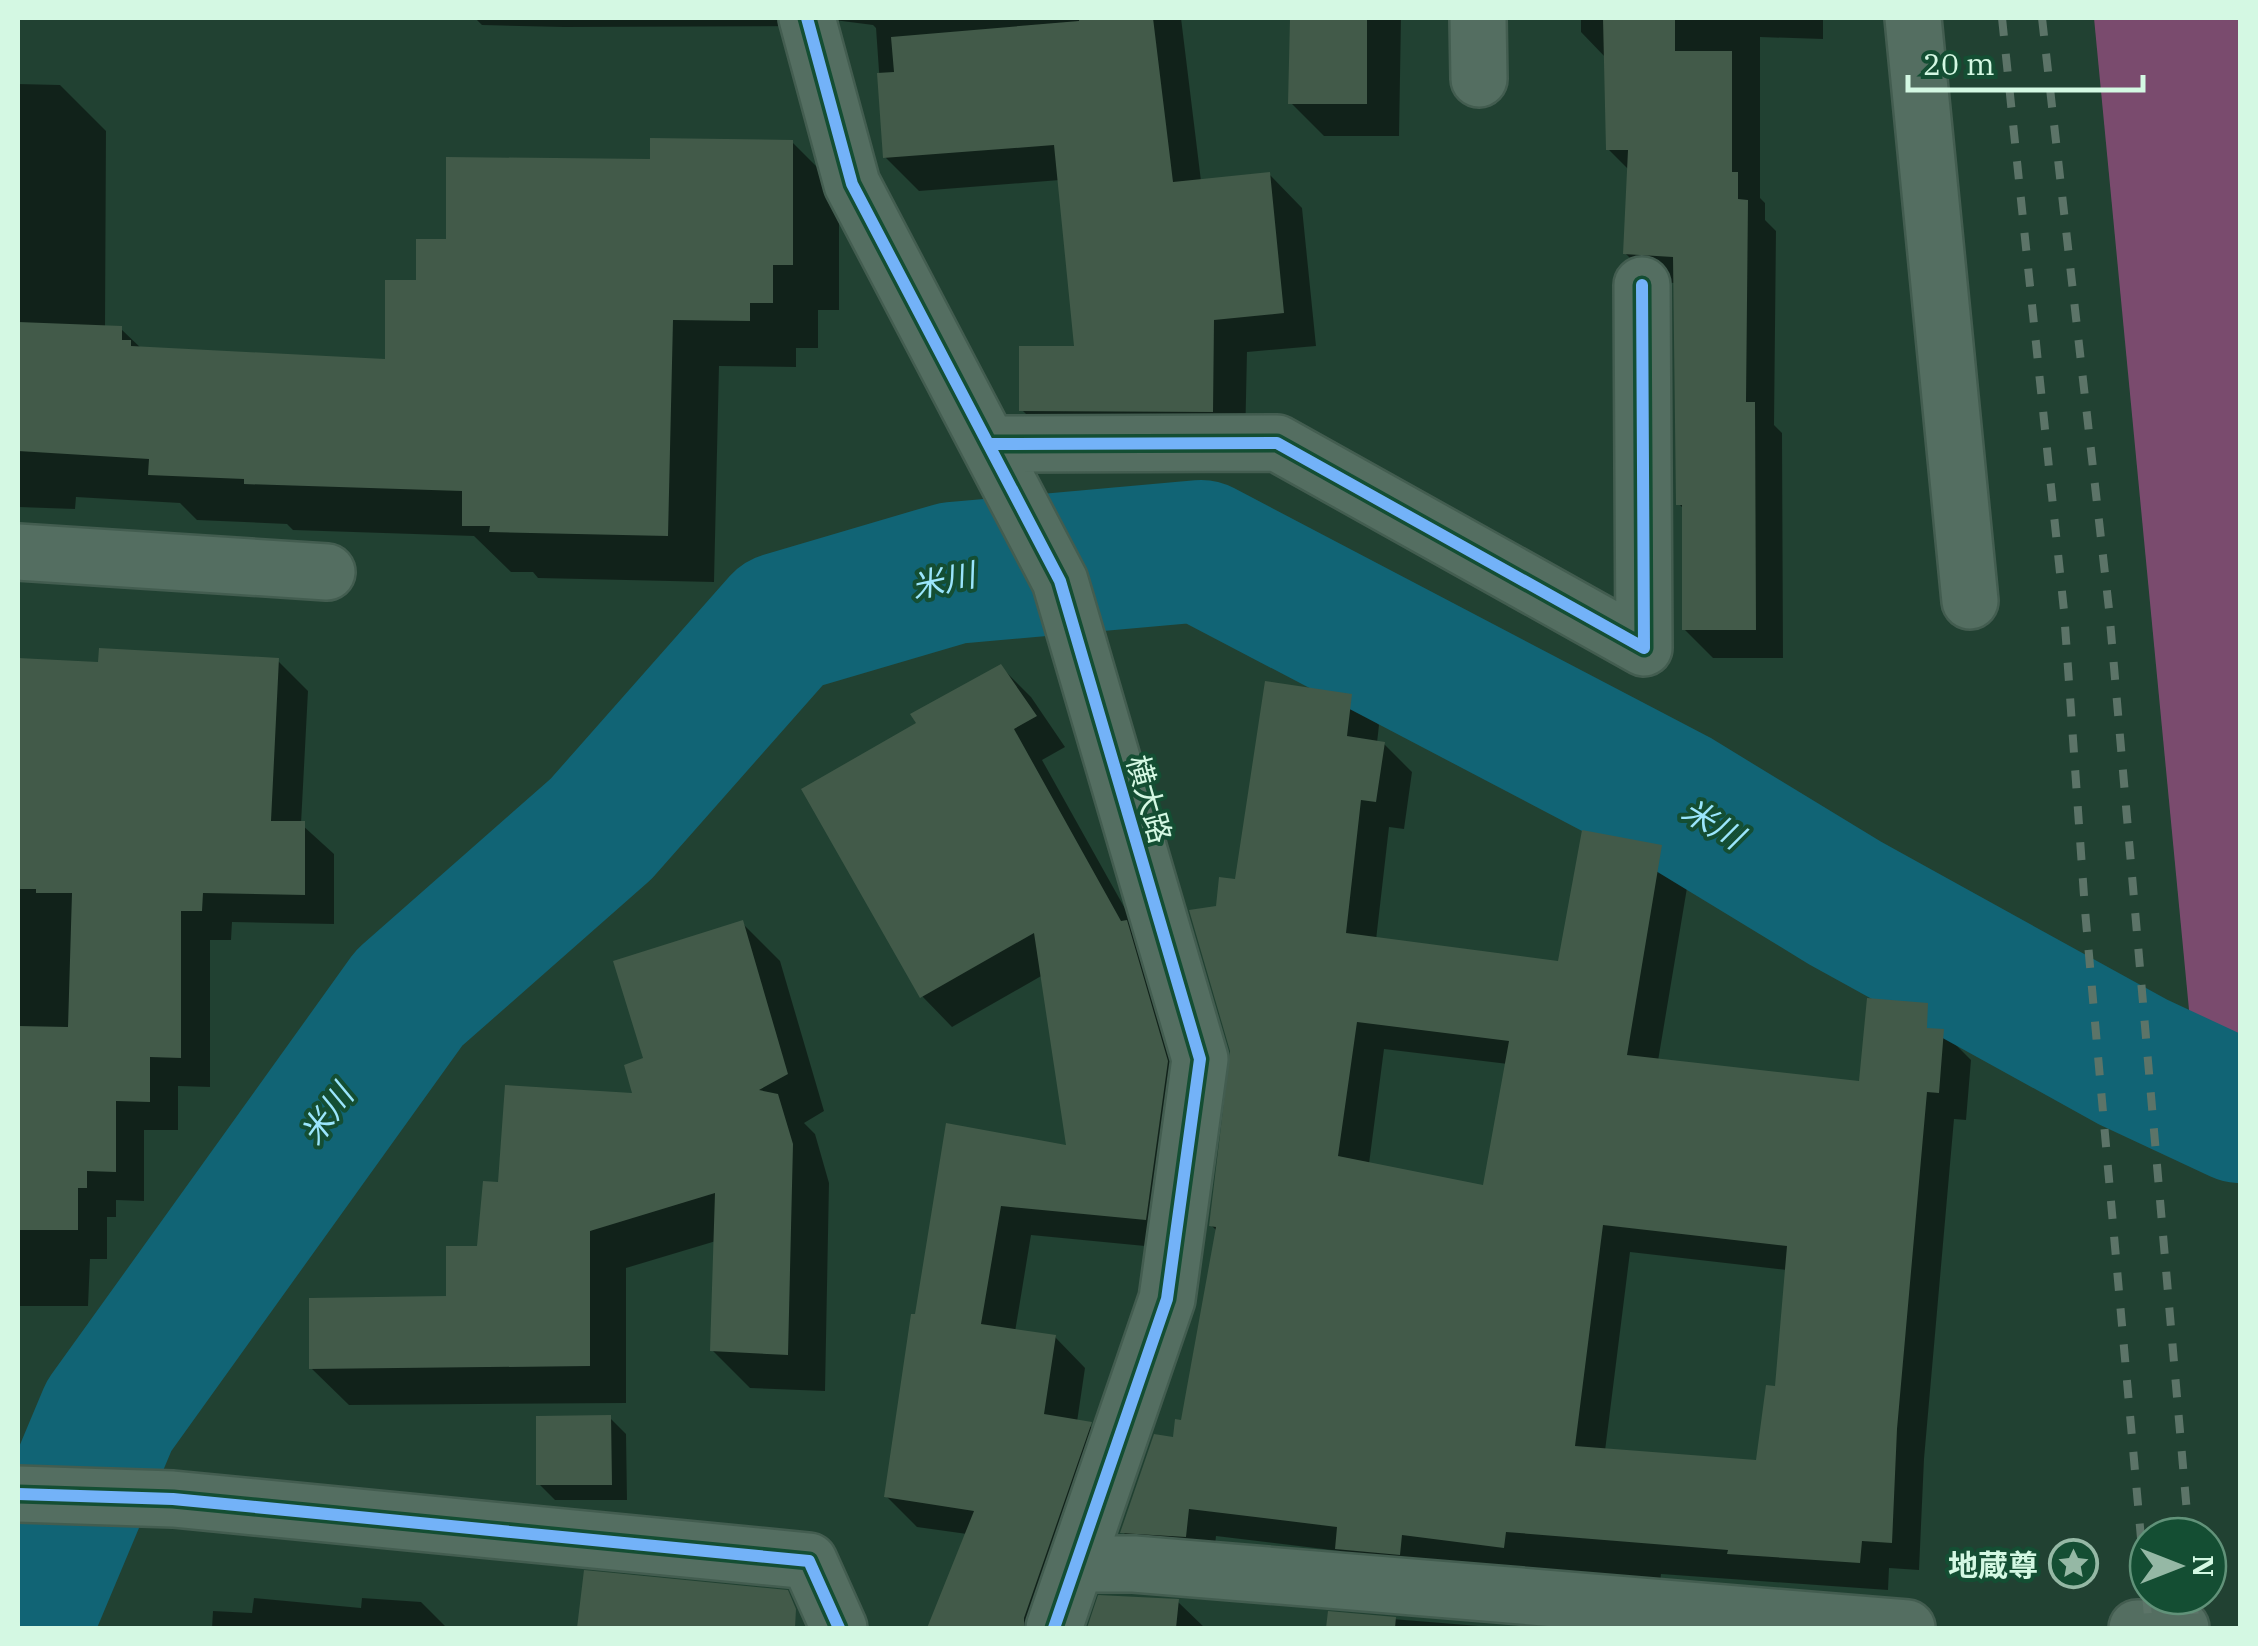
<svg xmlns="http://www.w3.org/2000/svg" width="2258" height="1646" font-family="'IBM Plex Serif','Noto Sans JP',serif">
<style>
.green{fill:#7a4b6e}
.shadow{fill:#0007;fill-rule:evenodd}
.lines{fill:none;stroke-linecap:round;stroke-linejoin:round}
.river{stroke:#116475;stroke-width:142}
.building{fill:#425a49;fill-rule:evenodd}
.minor-casing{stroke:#435d50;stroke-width:60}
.minor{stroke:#546e61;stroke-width:55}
.rail{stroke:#5c7468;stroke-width:8;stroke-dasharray:18 18;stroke-linecap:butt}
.cycleway-casing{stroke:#144e33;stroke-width:19}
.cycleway{stroke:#73b2f8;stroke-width:12}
.labels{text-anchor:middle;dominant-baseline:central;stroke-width:8;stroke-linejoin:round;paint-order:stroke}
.street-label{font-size:30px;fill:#d4f8e3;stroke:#144e33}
.poi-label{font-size:30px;font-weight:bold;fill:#d4f8e3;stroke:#144e33;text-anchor:end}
.water-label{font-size:32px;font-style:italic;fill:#9be5fc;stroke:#144e33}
</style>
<rect width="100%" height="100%" fill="#214132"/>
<path class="green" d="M2094 18H2240V1068L2192 1041Z"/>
<path class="shadow" d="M475 18H1181L1201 181 1269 174 1302 208 1316 346 1247 352 1245 444 1055 443 1022 410 1077 349 1060 180 919 191 885 157 876 28 873 25 834 20 823 26 564 27 482 25Z
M1292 18H1401L1399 136H1324L1291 103Z
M1581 18H1823V39L1760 37V198L1765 203V220L1776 231 1774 425 1782 433 1783 658H1713L1684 629V509L1679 504 1676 283 1654 282 1625 253 1629 170 1608 149 1606 58 1581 32Z
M18 84 60 85 106 131 105 328 121 329 142 349 387 361 418 282 448 241 652 162 792 142 839 189V310H818V348H796V367L719 366 714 582 538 578 533 572H511L474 536 293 530 287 524 197 520 180 503 76 497 75 509 18 507Z
M18 660 100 665 278 661 308 691 301 824 334 854V924L232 922 231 940H210V1087L178 1086V1130H144V1201L116 1200V1217H107V1259H90L88 1306H18Z
M1001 667 1031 697 1065 747 1042 760 1142 939 1198 1094 1176 1249 1031 1235 1015 1332 1055 1337 1085 1368 1077 1422 1088 1424 1118 1454 1049 1628H930L967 1534 917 1527 886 1496 948 1126 1069 1148 1043 975 952 1027 922 996 919 724Z
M1351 696 1379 725 1377 743 1384 744 1412 772 1404 829 1389 827 1376 940 1560 964 1661 848 1689 876 1658 1061 1862 1084 1927 1006 1956 1034 1955 1044 1971 1060 1966 1120 1954 1119 1924 1459 1919 1570 1889 1568 1888 1590 1661 1574 1658 1601 1366 1577 1340 1551 1216 1536 1213 1564 1151 1560 1123 1532 1183 1423 1218 1232 1211 1225 1233 1051 1218 908ZM1384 1049 1508 1064 1485 1188 1369 1164ZM1630 1252 1787 1270 1778 1389 1758 1463 1605 1451Z
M742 923 780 961 824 1111 804 1123 815 1134 829 1183 825 1391 750 1388 712 1350 716 1241 626 1268V1403L349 1405 311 1368 448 1299 479 1248 501 1184 636 1096 646 1060Z
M610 1418 626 1434 627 1500H555L539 1484Z
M586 1573 789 1613 787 1628H579Z
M254 1598 361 1608 362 1598 421 1602 447 1628H212L213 1611 252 1613Z
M1100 1598 1178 1602 1205 1628H1090Z
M1330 1614 1504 1628H1328Z"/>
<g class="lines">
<path class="river" d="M20 1628 109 1416 409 998 601 829 783 623 953 573 1201 551 1676 800 1845 903 2133 1062 2240 1112"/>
</g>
<path class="building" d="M1079 18H1153L1173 182 1270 172 1284 313 1214 320 1213 412 1019 411V346H1074L1054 145 883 158 877 73 894 72 891 37 1079 21Z
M1290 18H1367V104H1288Z
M1603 18H1675V51H1732V172H1738V199L1748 200 1746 402H1755L1756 630H1682V505H1676L1673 257 1623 254 1628 150H1606Z
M650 138 793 140V265H773V303H750V321L673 320 668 536 489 532 490 526H462V491L244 484V479L148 475 149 459 18 451V322L122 326V340H131V346L385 359V280H416V239H446V157L650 159Z
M99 648 279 658 271 821H305V895L203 893 202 911H181V1058L150 1057V1102L116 1101V1172L87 1171V1188H78V1230H18V1026L68 1027 72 893H36V889H18V658L98 662Z
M1001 664 1037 716 1014 729 1121 921 1127 920 1168 1061 1146 1220 1001 1206 981 1324 1056 1335 1044 1414 1092 1422 1024 1618V1628H927L974 1511 884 1497 911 1314H915L946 1123 1066 1145 1034 933 920 998 801 789 916 723 910 714Z
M1265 681 1352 694 1347 736 1385 742 1376 802 1361 800 1346 933 1558 961 1582 830 1662 845 1627 1055 1859 1081 1867 998 1928 1003 1927 1028 1944 1029 1939 1093 1927 1092 1897 1429 1892 1543 1862 1541 1860 1563 1727 1554 1728 1550 1506 1532 1504 1548 1402 1535 1400 1555 1335 1549 1337 1527 1189 1509 1186 1537 1120 1533 1154 1434 1173 1437 1175 1419 1181 1420 1216 1227 1209 1226 1230 1051 1189 910 1216 906 1219 877 1235 879ZM1357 1022 1509 1041 1483 1185 1338 1156ZM1603 1225 1787 1246 1775 1386 1766 1385 1756 1460 1575 1446Z
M743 920 788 1074 759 1090 778 1094 793 1144 788 1355 710 1351 715 1193 590 1231V1366L309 1369V1298L446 1296V1246H477L483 1181 498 1182 505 1085 632 1093 624 1065 643 1058 613 961Z
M611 1415 612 1485H536V1416Z
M584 1570 788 1590 796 1609 795 1628H577Z
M1098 1595 1179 1599 1176 1628H1087Z
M1328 1611 1396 1617 1395 1628H1326Z"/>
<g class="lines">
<defs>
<path id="minor" d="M807 18 852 184 1060 581 1200 1059 1167 1299 1054 1628
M1478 18 1479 79
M1913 18 1970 601
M989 444 1277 443 1644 648 1642 285
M18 552 327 572
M18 1494 173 1499 809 1561 839 1628
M1076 1564H1134L1907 1628
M2137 1628H2181"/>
</defs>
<use href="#minor" class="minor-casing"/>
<use href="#minor" class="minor"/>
<path class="rail" d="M2002 18 2064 611 2085 910 2149 1628
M2042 18 2109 609 2189 1536
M2193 1596 2196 1628"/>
<defs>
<path id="cycleway" d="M807 18 852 184 1060 581 1200 1059 1167 1299 1054 1628
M989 444 1277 443 1644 648 1642 285
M18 1494 173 1499 809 1561 839 1628"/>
</defs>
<use href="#cycleway" class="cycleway-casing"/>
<use href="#cycleway" class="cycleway"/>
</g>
<defs>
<symbol id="sight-ring" viewBox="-11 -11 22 22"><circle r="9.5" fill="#144e33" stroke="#95b8a5" stroke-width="1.5"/><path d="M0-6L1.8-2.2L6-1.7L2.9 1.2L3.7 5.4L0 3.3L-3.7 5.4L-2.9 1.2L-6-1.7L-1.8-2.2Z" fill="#95b8a5"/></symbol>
</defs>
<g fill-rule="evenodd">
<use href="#sight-ring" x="2046" y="1536" width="55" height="55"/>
</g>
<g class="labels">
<g class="street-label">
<text transform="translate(1150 799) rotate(74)">横大路</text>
</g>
<g class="poi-label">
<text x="2038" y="1564">地蔵尊</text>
</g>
<g class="water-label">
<text transform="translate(943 580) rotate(-12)">米川</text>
<text transform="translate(1713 823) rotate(31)">米川</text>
<text transform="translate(326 1114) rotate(-54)">米川</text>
</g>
</g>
<rect width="2258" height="1646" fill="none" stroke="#d4f8e3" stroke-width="40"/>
<g transform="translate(2178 1566) rotate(90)"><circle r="48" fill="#144e33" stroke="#619279" stroke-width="2.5"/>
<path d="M0-8L18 38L0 25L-18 38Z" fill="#95b8a5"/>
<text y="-15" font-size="28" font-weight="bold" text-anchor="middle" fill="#d4f8e3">N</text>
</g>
<path d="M1908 75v15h235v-15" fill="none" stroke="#d4f8e3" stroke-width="5"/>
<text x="1923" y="75" font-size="30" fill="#d4f8e3" stroke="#144e33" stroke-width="8" paint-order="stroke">20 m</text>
</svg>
